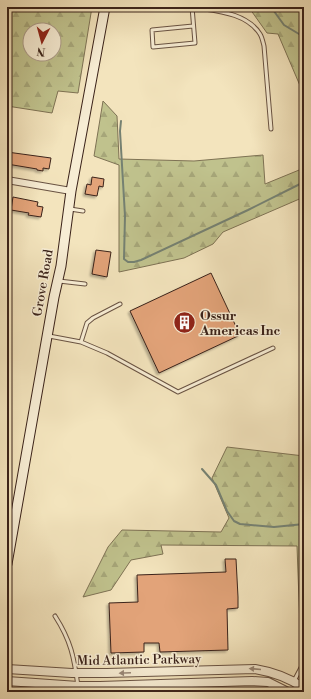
<svg xmlns="http://www.w3.org/2000/svg" width="311" height="699" font-family="'Libre Bodoni',serif">
<style>
.forest{fill:url(#forest-firs);stroke:#7e7254;fill-rule:evenodd}
.lines{fill:none;stroke-linecap:round;stroke-linejoin:round}
.stream{stroke:#758172;stroke-width:2}
.building{fill:#e2a379;stroke:#3b231a;filter:url(#shadow)}
.service-casing{stroke:#695343;stroke-width:5}
.minor-casing{stroke:#695343;stroke-width:8}
.tertiary-casing{stroke:#695343;stroke-width:10}
.secondary-casing{stroke:#3b231a;stroke-width:11}
.service{stroke:#f7edd4;stroke-width:3}
.minor{stroke:#f7edd4;stroke-width:6}
.tertiary{stroke:#f7edd4;stroke-width:8}
.secondary{stroke:#f7edd4;stroke-width:9}
.oneway{fill:#987}
.labels{text-anchor:middle;dominant-baseline:central;stroke-width:3;stroke-linejoin:round;paint-order:stroke}
.street-label{font-size:13px;fill:#3b231a;stroke:#f7edd4}
.poi-label{font-size:13px;font-weight:bold;fill:#3b231a;stroke:#f7edd4;text-anchor:start}
</style>
<defs>
<pattern id="forest-firs" width="22" height="20" patternUnits="userSpaceOnUse"><rect width="22" height="20" fill="#c0c28d"/><path d="M5 1l3.5 6h-7zM16 11l3.5 6h-7z" fill="#a6a679"/></pattern>
<filter id="shadow"><feDropShadow dx="-2" dy="2" stdDeviation="1" flood-color="#0004"/></filter>
</defs>
<rect width="100%" height="100%" fill="#f3e4bd"/>
<filter id="stains"><feTurbulence type="fractalNoise" baseFrequency=".005" numOctaves="4"/><feColorMatrix values="0 0 0 0 .2 0 0 0 0 .09 0 0 0 0 .02 0 0 0 .5 -.17"/></filter>
<radialGradient id="worn" r=".72"><stop offset=".6" stop-color="#630" stop-opacity="0"/><stop offset="1" stop-color="#630" stop-opacity=".3"/></radialGradient>
<path class="forest" d="M7 7H92L78 93 58 91 52 113 7 106ZM30 30H54V54H30Z
M244 7H304V95L278 34 267 33 250 9Z
M103 101 117 116 119 159 194 161 263 155 265 184 304 168V197L223 232 213 244 184 258 119 272V165L94 156Z
M227 447 304 456V624L300 627 297 546 161 545 163 554 131 560 111 590 83 597 108 547 122 530 221 532 229 518 212 478Z"/>
<g class="lines">
<path class="stream" d="M271 7 284 25 304 37
M121 121 120 131 125 216 124 259 128 262H134L141 260 248 210 304 182
M202 469 216 485 227 511 234 521 240 524 274 527 304 524"/>
</g>
<path class="building" d="M7 152 51 158 49 169 43 168V171L37 170V169L7 164Z
M92 177 104 179 103 187 99 186 97 196 85 194 87 184 91 185Z
M13 197 38 202 37 206 43 207 41 217 28 215 29 213 11 210Z
M96 250 111 252 107 277 92 274Z
M211 273 240 335 159 373 130 311Z
M225 559H236L238 597V608L227 609 228 650 160 652 159 643H144V652L111 653 109 603 138 602 137 575 226 572Z"/>
<g class="lines">
<defs>
<path id="service" d="M189 7H192L195 43 153 47 152 30 193 26
M192 7C215 11 246 12 260 34 262 37 263 42 264 46L271 129
M70 209 83 211
M59 281 85 284
M49 336 81 342 107 353 178 392 273 348
M81 342 87 323 93 318 120 304
M55 616C71 641 74 657 78 686
M294 681 304 662"/>
<path id="minor" d="M7 180 71 191"/>
<path id="tertiary" d="M7 669 72 673H107L255 669C273 672 288 677 304 688
M7 681 78 686H100L252 681 268 682 288 692"/>
<path id="secondary" d="M7 564 54 297 61 266 71 191 105 7"/>
</defs>
<use href="#service" class="service-casing"/>
<use href="#minor" class="minor-casing"/>
<use href="#tertiary" class="tertiary-casing"/>
<use href="#secondary" class="secondary-casing"/>
<use href="#service" class="service"/>
<use href="#minor" class="minor"/>
<use href="#tertiary" class="tertiary"/>
<use href="#secondary" class="secondary"/>
</g>
<defs><path id="oneway-solid" d="M-6-.8H1V-3.2L6.5 0L1 3.2V.8H-6Z"/></defs>
<g class="oneway">
<use href="#oneway-solid" transform="translate(255 669) rotate(-175)"/>
<use href="#oneway-solid" transform="translate(125 673) rotate(178)"/>
</g>
<defs>
<symbol id="building-disc" viewBox="-11 -11 22 22"><circle r="9.5" fill="#8f2418" stroke="#f7edd4"/><path d="M-4-6H4V6H1V3H-1V6H-4ZM-2.5-4.3h1.7v1.8h-1.7ZM.8-4.3h1.7v1.8H.8ZM-2.5-1h1.7V.8h-1.7ZM.8-1h1.7V.8H.8Z" fill="#fff"/></symbol>
</defs>
<g fill-rule="evenodd">
<use href="#building-disc" x="172" y="310" width="25" height="25"/>
</g>
<g class="labels">
<g class="street-label">
<text transform="translate(43 283) rotate(-80)">Grove Road</text>
<text transform="translate(139 660) rotate(-1)">Mid Atlantic Parkway</text>
</g>
<g class="poi-label">
<text x="200" y="316">Ossur<tspan x="200" dy="15">Americas Inc</tspan></text>
</g>
</g>
<rect width="311" height="699" fill="none" stroke="#f3e4bd" stroke-width="24"/>
<rect x="8" y="8" width="295" height="683" fill="none" stroke="#3b231a" stroke-width="2"/>
<rect x="12" y="12" width="287" height="675" fill="none" stroke="#3b231a"/>
<g transform="translate(42 42) rotate(186)"><circle r="19" fill="#f7edd4" stroke="#ac9c8a"/>
<path d="M0-3L7 15L0 10L-7 15Z" fill="#8f2418"/>
<text y="-6" font-size="11" font-weight="bold" text-anchor="middle" fill="#3b231a">N</text>
</g>
<rect width="100%" height="100%" filter="url(#stains)"/>
<rect width="100%" height="100%" fill="url(#worn)"/>
</svg>
